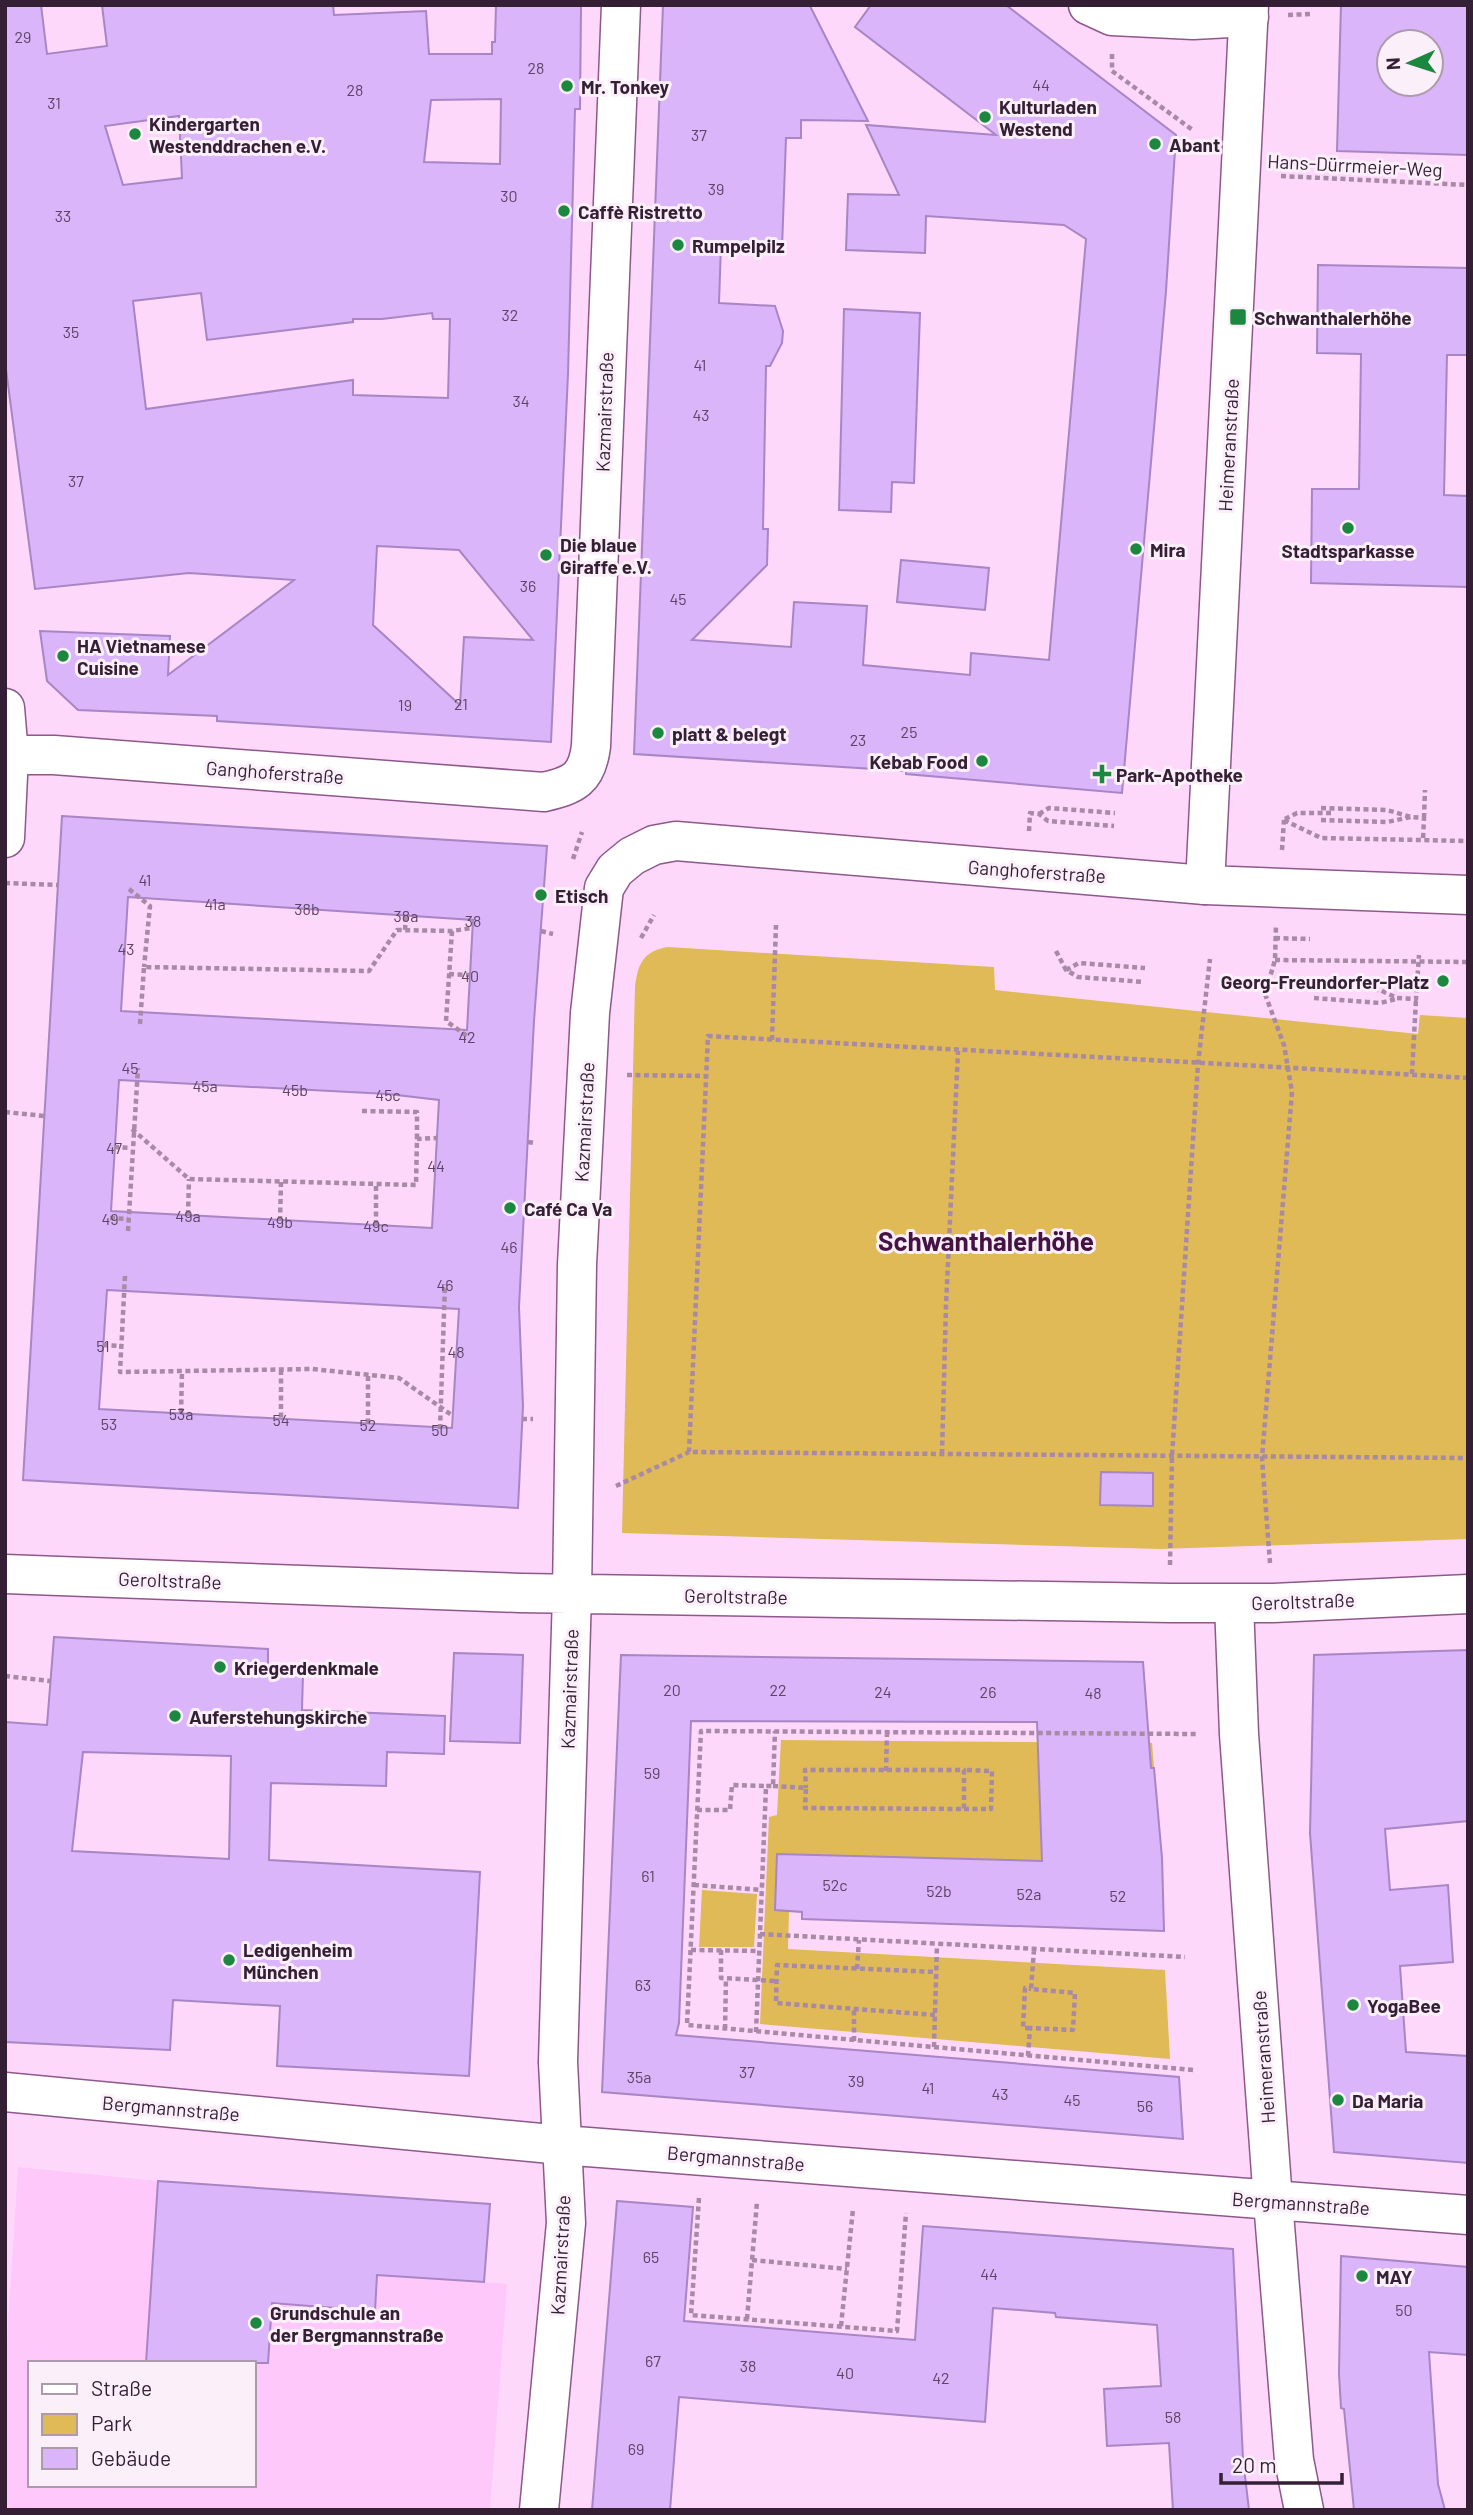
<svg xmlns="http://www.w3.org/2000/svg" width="1473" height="2515" font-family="Barlow,sans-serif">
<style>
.built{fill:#fec8fa;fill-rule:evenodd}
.green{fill:#dfba56}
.building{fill:#dab5f9;stroke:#a885c5;stroke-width:2;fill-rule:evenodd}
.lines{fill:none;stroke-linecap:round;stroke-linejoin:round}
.street-casing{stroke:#8e588b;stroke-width:41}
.secondary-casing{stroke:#8e588b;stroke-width:41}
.path{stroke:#a889a6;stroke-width:4.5;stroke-dasharray:5 3.5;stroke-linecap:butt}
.street{stroke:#fff;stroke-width:38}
.secondary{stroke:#fff;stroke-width:38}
.poi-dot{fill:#1c873e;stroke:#fbeffa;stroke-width:2.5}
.labels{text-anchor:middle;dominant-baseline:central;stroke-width:6;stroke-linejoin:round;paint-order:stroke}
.number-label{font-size:16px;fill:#5e4465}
.poi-label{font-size:19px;font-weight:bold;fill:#351f34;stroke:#fbeffa;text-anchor:start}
.street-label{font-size:19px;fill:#351f34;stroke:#fbeffa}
.district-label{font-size:26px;font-weight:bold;fill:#441343;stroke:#fbeffa}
</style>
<rect width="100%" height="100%" fill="#fdd8fa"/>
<path class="built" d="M18 2167 158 2181 490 2204 484 2282 507 2284 490 2510H5V2371ZM30 2363H254V2485H30Z"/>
<path class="green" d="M668 947 994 967 995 990 1418 1034 1420 1015 1468 1018V1539L1160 1549 622 1533 635 987C638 964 643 951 668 947Z
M781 1740 1152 1743 1162 1864 777 1854 775 1910 789 1911 788 1949 1165 1970 1170 2059 760 2024 769 1817 777 1815Z
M702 1890 757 1894 754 1947H699Z"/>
<path class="building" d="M5 5H41L47 54 107 46 102 5H333L334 15 426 11 429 54H492V42H495L496 5H581L580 109H575L568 374 551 742 217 721V716L78 710 47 681 40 631 170 636 168 675 294 580 189 573 35 589 5 362ZM501 99 500 164 424 162 431 100ZM179 116 182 178 123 185 105 126ZM201 293 207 340 353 322V319H382L432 313 433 319H450L448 398 353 395V380L146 409 133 301ZM377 546 459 550 533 640 464 637 460 705 373 625Z
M663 5 810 6 868 121 801 120V138H786L782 248 721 245 719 303 775 306 783 331 782 343 770 366H766L763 529H768L767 565 692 640 791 647 794 602 867 606 863 665 970 675 971 653 1049 660 1086 239 1064 225 926 216 925 253 846 250 848 194 899 195 866 125 996 135 855 27 871 5H1006L1176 135 1166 291 1122 793 906 774V771L634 754Z
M1341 5H1468V155L1337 151ZM1389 42H1431V84H1389Z
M1318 265 1468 268V355H1447L1444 495 1468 496V587L1311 583 1312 489H1359L1361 354 1317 353Z
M844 309 920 313 914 483 892 482 891 512 839 510Z
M901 560 989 568 985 610 897 602Z
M62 816 547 846 534 1021 519 1307 523 1406 518 1508 23 1480ZM128 897 473 920 467 1030 121 1011ZM119 1080 388 1094 439 1100 432 1228 111 1211ZM107 1290 459 1309 452 1428 99 1409Z
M1101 1472 1153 1473V1506L1100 1505Z
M54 1637 268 1649V1672L303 1673 302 1710 445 1716 444 1754 387 1752 386 1786 271 1783 269 1860 480 1872 469 2076 277 2066 280 2006 173 2000 170 2050 5 2042V1722L47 1725ZM83 1752 231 1756 229 1859 72 1851Z
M1468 1650V1821L1385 1829 1390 1890 1448 1885 1453 1962 1400 1966 1406 2052 1468 2056V2163L1334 2152 1310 1833 1314 1655Z
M454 1653 523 1655 520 1743 450 1741Z
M621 1655 1143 1662 1151 1768H1154L1162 1858 1164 1931 802 1919V1912L775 1910 777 1854 1042 1861 1037 1722 691 1721 679 2023 676 2035 1179 2077 1183 2139 602 2092Z
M158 2181 490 2204 484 2282 377 2275 375 2311 272 2303 268 2363H146Z
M617 2201 693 2207 684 2321 915 2340 923 2226 1233 2249 1243 2459 1249 2510H1173L1169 2443 1107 2446 1104 2389 1161 2386 1157 2325 1056 2317 1055 2313 993 2308 985 2422 679 2397 670 2510H592Z
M1341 2256 1468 2267V2355L1429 2352 1438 2484 1445 2510H1354L1344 2409 1341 2408 1339 2374Z"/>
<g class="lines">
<defs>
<path id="street" d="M1088 5 1112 16 1193 20 1249 17
M5 708 9 755 5 838
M5 755H54L544 792C574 785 587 779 591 746L621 5
M5 1574 520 1593 1171 1603H1273L1468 1594
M1234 1603 1239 1734 1273 2201 1294 2460 1304 2510
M5 2092 562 2145 1468 2215
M539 2510 566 2223 558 2062 572 1594 577 1265 590 1013 604 888 615 870 632 856 654 845 676 841 1205 885"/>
<path id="secondary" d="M1249 5 1205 885 1468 895"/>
</defs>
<use href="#street" class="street-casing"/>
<use href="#secondary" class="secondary-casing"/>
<path class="path" d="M1288 15 1310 14
M1112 54V71L1194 131
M1281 176 1468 185
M1321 808 1387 810 1411 817 1424 818 1423 840
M1039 814 1049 808 1115 813
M1424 818 1425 790
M1285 819 1297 813H1331
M1284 820 1321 838 1468 841
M1321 820 1387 822 1411 817
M1029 831 1030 813 1039 814 1048 821 1114 826
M1282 850 1284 820
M573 859 582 832
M5 883 58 885
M129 889 150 906 144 967
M405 930 406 915
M452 931 446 1021 467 1036
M541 931 553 934
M641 938 654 915
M1275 938 1310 939
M1056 951 1066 970 1078 977 1144 982
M1275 960 1468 962
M1066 970 1079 963 1145 968
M449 974 470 975
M1314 986 1380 990 1397 998 1416 999 1419 955
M1314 998 1380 1003 1396 999
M140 1024 144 967 369 971 397 930 452 931 472 928
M772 1040 776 925
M1412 1074 1416 999
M627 1075 706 1076
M1468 1078C1215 1063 962 1050 708 1036L689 1452 1468 1458
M362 1111 417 1112V1139
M5 1112 44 1116
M132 1129 189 1179 416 1185 417 1139 437 1138
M528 1142 534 1143
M114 1147 131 1148
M188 1215 189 1179
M110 1218 128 1219
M280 1221 281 1182
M376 1225V1185
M128 1231 138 1068
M125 1276 120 1372 312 1369 399 1378 453 1416
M103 1345 121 1346
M281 1370V1419
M368 1376V1424
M181 1413 182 1371
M522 1419H533
M440 1429 445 1284
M942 1454 946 1305 958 1051
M616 1486 689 1452
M1270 1563 1262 1458 1292 1092 1284 1045 1265 994 1275 960 1276 925
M1170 1565 1172 1456 1198 1064 1210 959
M5 1676 50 1681
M886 1771 887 1732
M773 1786 806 1788 805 1808 964 1809V1770H805L806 1788
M964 1809H991L992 1771 964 1770
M697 1810H730L732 1785 766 1786
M694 1885 762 1890
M760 1934 1185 1957
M691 1950 759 1951
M721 1950V1978L776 1981
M857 1969 859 1940
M935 2015 776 2003 777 1965 936 1972
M1030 2028H1023L1025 1988 1031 1989
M725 2029 726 1978
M756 2032 766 1786H773L775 1731
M854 2041V2009
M934 2047 937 1945
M1028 2056 1030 2028 1073 2030 1075 1993 1031 1989 1034 1950
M1193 2070 687 2025 701 1731 1199 1734
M699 2198 691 2315 897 2331 906 2213
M752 2260 847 2269
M747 2319 757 2202
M841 2326 853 2209"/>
<use href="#street" class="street"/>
<use href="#secondary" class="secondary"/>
</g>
<g class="poi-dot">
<circle cx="567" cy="86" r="7"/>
<circle cx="985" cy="117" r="7"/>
<circle cx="135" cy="134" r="7"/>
<circle cx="1155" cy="144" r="7"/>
<circle cx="564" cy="211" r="7"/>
<circle cx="678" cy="245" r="7"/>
<rect x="1229" y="308" width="18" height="18" rx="3.5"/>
<circle cx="1348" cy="528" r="7"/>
<circle cx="1136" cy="549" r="7"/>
<circle cx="546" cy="555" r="7"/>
<circle cx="63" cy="656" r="7"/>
<circle cx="658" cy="733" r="7"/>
<circle cx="982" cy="761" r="7"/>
<path d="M1098.5 763.5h7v7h7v7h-7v7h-7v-7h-7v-7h7z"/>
<circle cx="541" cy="895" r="7"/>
<circle cx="1443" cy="981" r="7"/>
<circle cx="510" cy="1208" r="7"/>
<circle cx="220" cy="1667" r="7"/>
<circle cx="175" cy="1716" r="7"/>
<circle cx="229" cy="1960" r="7"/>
<circle cx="1353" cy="2005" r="7"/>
<circle cx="1338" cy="2100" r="7"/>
<circle cx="1362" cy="2276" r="7"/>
<circle cx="256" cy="2323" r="7"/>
</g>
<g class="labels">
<g class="number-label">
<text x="23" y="36">29</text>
<text x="536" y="67">28</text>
<text x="1041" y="84">44</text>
<text x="355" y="89">28</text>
<text x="54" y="102">31</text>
<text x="699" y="134">37</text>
<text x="716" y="188">39</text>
<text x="509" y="195">30</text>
<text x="63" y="215">33</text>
<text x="510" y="314">32</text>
<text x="71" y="331">35</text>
<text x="700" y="364">41</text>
<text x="521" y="400">34</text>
<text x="701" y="414">43</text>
<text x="76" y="480">37</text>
<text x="528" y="585">36</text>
<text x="678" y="598">45</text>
<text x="461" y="703">21</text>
<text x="405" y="704">19</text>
<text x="909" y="731">25</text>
<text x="858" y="739">23</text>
<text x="145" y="879">41</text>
<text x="215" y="903">41a</text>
<text x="307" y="908">38b</text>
<text x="406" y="915">38a</text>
<text x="473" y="920">38</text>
<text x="126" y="948">43</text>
<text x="470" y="975">40</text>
<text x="467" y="1036">42</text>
<text x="130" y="1067">45</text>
<text x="205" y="1085">45a</text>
<text x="295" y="1089">45b</text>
<text x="388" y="1094">45c</text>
<text x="114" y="1147">47</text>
<text x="436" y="1165">44</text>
<text x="188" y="1215">49a</text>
<text x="110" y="1218">49</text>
<text x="280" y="1221">49b</text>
<text x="376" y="1225">49c</text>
<text x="509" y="1246">46</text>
<text x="445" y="1284">46</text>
<text x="103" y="1345">51</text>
<text x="456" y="1351">48</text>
<text x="181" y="1413">53a</text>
<text x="281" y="1419">54</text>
<text x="109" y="1423">53</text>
<text x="368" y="1424">52</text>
<text x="440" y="1429">50</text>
<text x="672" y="1689">20</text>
<text x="778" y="1689">22</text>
<text x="883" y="1691">24</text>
<text x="988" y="1691">26</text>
<text x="1093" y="1692">48</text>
<text x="652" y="1772">59</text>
<text x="648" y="1875">61</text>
<text x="835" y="1884">52c</text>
<text x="939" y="1890">52b</text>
<text x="1029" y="1893">52a</text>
<text x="1118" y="1895">52</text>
<text x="643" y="1984">63</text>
<text x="747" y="2071">37</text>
<text x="639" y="2076">35a</text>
<text x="856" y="2080">39</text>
<text x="928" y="2087">41</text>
<text x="1000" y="2093">43</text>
<text x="1072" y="2099">45</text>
<text x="1145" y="2105">56</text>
<text x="651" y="2256">65</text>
<text x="989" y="2273">44</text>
<text x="1404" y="2309">50</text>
<text x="653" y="2360">67</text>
<text x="748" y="2365">38</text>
<text x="845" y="2372">40</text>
<text x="941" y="2377">42</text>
<text x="1173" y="2416">58</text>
<text x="636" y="2448">69</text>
</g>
<g class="poi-label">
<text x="581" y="86">Mr. Tonkey</text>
<text x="999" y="106">Kulturladen<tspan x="999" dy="22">Westend</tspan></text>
<text x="149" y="123">Kindergarten<tspan x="149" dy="22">Westenddrachen e.V.</tspan></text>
<text x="1169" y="144">Abant</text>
<text x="578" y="211">Caffè Ristretto</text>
<text x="692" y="245">Rumpelpilz</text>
<text x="1254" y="317">Schwanthalerhöhe</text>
<text x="560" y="544">Die blaue<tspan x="560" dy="22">Giraffe e.V.</tspan></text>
<text x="1150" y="549">Mira</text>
<text x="1348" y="550" text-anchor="middle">Stadtsparkasse</text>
<text x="77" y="645">HA Vietnamese<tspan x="77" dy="22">Cuisine</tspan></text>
<text x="672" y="733">platt &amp; belegt</text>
<text x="968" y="761" text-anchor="end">Kebab Food</text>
<text x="1116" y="774">Park-Apotheke</text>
<text x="555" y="895">Etisch</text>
<text x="1429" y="981" text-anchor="end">Georg-Freundorfer-Platz</text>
<text x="524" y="1208">Café Ca Va</text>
<text x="234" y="1667">Kriegerdenkmale</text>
<text x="189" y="1716">Auferstehungskirche</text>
<text x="243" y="1949">Ledigenheim<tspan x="243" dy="22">München</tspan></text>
<text x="1367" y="2005">YogaBee</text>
<text x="1352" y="2100">Da Maria</text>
<text x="1376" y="2276">MAY</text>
<text x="270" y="2312">Grundschule an<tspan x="270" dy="22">der Bergmannstraße</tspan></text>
</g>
<g class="street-label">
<text transform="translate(1355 165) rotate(3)">Hans-Dürrmeier-Weg</text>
<text transform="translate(604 412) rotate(-88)">Kazmairstraße</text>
<text transform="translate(1228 445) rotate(-87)">Heimeranstraße</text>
<text transform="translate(275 772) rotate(4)">Ganghoferstraße</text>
<text transform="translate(1037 871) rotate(4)">Ganghoferstraße</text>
<text transform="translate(584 1122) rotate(-87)">Kazmairstraße</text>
<text transform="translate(170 1580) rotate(2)">Geroltstraße</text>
<text transform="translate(736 1596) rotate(1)">Geroltstraße</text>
<text transform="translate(1303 1601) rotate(-2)">Geroltstraße</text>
<text transform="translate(569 1689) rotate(-88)">Kazmairstraße</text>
<text transform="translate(1263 2057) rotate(-94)">Heimeranstraße</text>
<text transform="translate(171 2108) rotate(5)">Bergmannstraße</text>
<text transform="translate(736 2158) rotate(5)">Bergmannstraße</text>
<text transform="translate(1301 2203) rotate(4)">Bergmannstraße</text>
<text transform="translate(560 2255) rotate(-87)">Kazmairstraße</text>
</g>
<g class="district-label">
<text x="986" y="1240">Schwanthalerhöhe</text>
</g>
</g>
<rect width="1473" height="2515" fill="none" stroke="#351f34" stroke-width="14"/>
<rect x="28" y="2361" width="228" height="126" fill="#fbeffa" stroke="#ac9cab" stroke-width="2"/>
<rect x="42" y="2384" width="35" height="10" fill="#ffffff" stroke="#ac9cab" stroke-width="2"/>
<text x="91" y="2396" font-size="21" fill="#351f34">Straße</text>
<rect x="42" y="2414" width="35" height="21" fill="#dfba56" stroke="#ac9cab" stroke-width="2"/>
<text x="91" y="2431" font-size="21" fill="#351f34">Park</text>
<rect x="42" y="2448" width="35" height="21" fill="#dab5f9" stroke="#ac9cab" stroke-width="2"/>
<text x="91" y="2466" font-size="21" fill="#351f34">Gebäude</text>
<g transform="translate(1410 63) rotate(267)"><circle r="33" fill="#fbeffa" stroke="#ac9cab" stroke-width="2"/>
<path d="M0-5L12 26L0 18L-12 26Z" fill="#1c873e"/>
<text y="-10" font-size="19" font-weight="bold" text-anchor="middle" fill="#351f34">N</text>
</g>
<path d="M1221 2473v10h121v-10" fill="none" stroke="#351f34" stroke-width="3.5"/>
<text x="1232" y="2473" font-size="21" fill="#351f34" stroke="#fbeffa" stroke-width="5" paint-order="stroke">20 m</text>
</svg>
